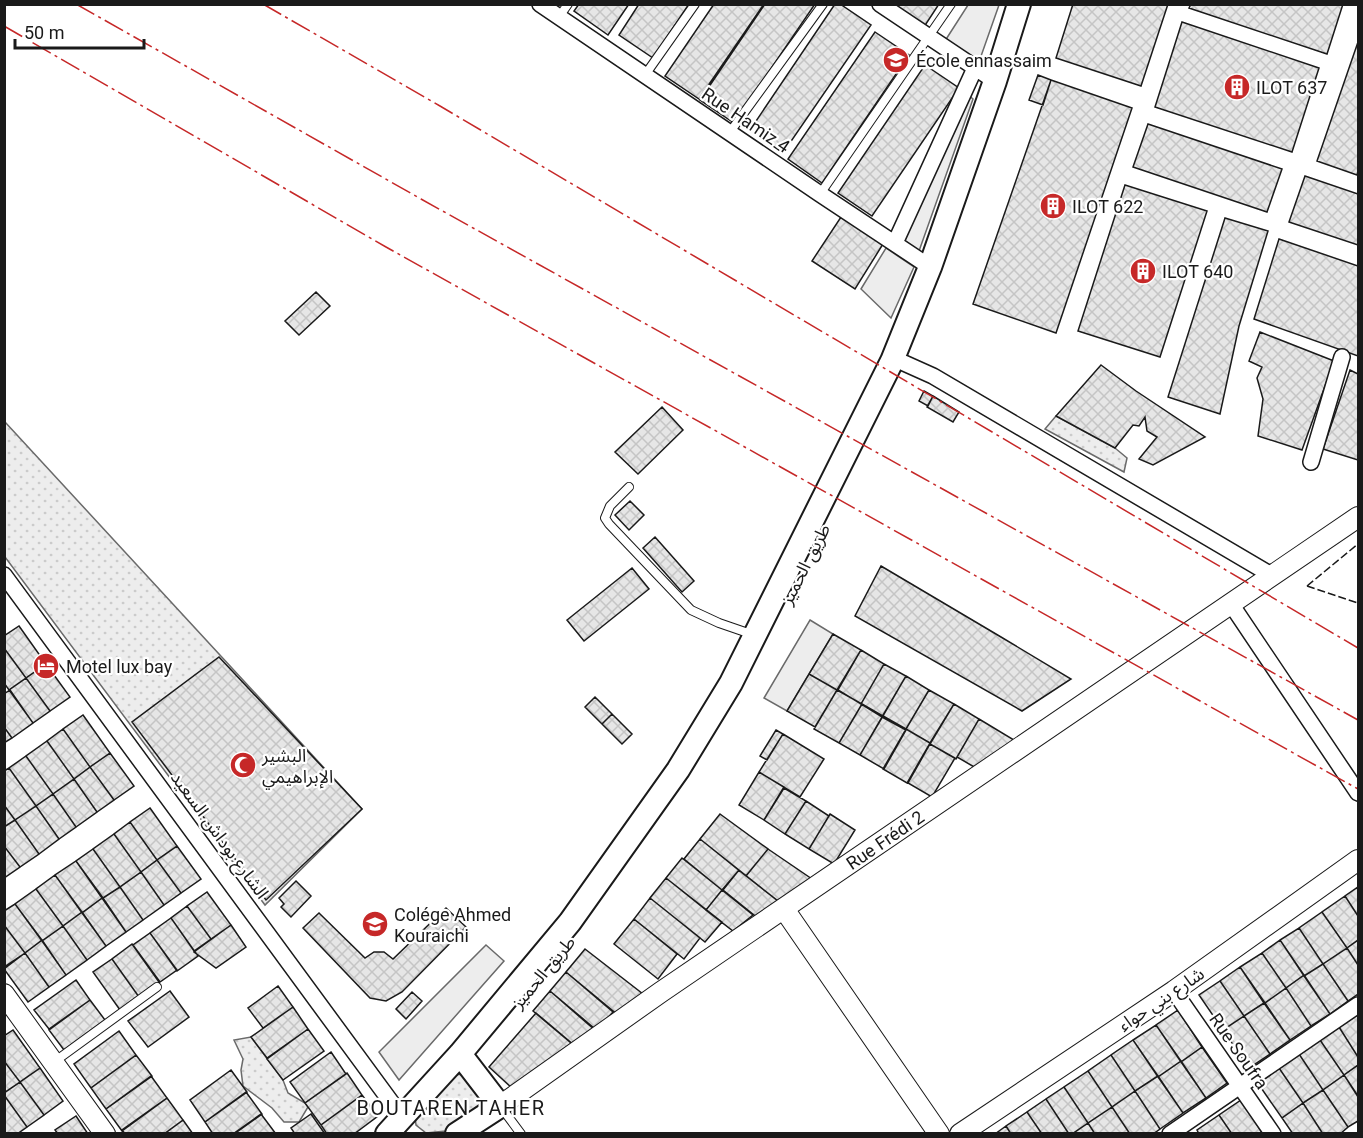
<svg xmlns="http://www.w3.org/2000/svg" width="1363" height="1138" font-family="Roboto,'Noto Sans Arabic',sans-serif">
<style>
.grass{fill:url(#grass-dots);stroke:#6a6a6a;stroke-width:1.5}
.built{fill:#ededed;stroke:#6a6a6a;stroke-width:1.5}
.building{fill:url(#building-cross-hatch);stroke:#1a1a1a;stroke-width:1.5}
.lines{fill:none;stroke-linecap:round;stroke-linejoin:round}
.service-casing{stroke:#1a1a1a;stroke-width:10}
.minor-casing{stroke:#1a1a1a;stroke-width:18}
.tertiary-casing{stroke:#1a1a1a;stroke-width:22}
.secondary-casing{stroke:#1a1a1a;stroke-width:26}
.service{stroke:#fff;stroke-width:8}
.minor{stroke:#fff;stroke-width:15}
.tertiary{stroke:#fff;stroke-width:20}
.secondary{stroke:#fff;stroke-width:22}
.fence{stroke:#1a1a1a;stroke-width:1.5;stroke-dasharray:8 3;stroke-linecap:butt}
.power{stroke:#c62828;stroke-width:1.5;stroke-dasharray:21 4.5 3 4.5;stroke-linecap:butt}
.labels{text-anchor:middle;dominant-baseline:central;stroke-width:4.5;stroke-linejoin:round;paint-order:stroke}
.poi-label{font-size:18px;fill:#1a1a1a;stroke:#fff;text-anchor:start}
.street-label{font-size:18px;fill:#1a1a1a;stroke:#fff}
.neighbourhood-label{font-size:20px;letter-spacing:1.5px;fill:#1a1a1a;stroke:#fff}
</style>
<defs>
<pattern id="grass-dots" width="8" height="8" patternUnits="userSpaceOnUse" patternTransform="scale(1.5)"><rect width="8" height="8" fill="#ededed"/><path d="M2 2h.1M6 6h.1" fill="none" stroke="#cbcbcb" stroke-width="1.8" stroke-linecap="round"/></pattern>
<pattern id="building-cross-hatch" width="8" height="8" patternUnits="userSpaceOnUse" patternTransform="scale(1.5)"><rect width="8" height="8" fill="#e6e6e6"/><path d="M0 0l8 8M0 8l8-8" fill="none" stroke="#c5c5c5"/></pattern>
</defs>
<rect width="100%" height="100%" fill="#fff"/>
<path class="grass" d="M1056 416 1115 448 1127 458 1124 472 1045 429Z
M5 422 362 809 265 905 5 557Z
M251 1037 283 1080 288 1093 305 1103 308 1107 299 1122H284L272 1108 243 1086 241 1070 243 1059 234 1040Z
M466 1074 480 1092V1104L446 1131 426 1133 416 1125 415 1116 452 1075Z"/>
<path class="built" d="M968 5H999L980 59 943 44Z
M967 94 973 99 919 251 904 240Z
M886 248 914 267 891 318 861 289Z
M810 620 833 634 787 711 764 698Z
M486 945 504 961 399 1080 379 1052Z"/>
<path class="building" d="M579 4H629L608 35 574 11Z
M639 4H689L653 58 619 35Z
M714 4H764L699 99 665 76Z
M765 4H815L734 123 700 100Z
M835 4H840L871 25 783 153 750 130Z
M891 4H939L924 27Z
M1073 4H1168L1141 86 1056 58Z
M1191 4H1343L1327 54 1189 8Z
M1182 22 1319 68 1292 152 1155 107Z
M875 32 909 55 822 183 788 159Z
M1358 42V171L1357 175 1317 161Z
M925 65 959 88 872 216 838 193Z
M1038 75 1051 80 1043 105 1029 100Z
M1051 80 1132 108 1056 333 973 304Z
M1148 124 1282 169 1267 212 1133 167Z
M1305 176 1358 194V245L1289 222Z
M1125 185 1207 211 1160 357 1078 331Z
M841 217 883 244 855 289 812 261Z
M1225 218 1268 231 1239 326 1220 414 1168 397Z
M1279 239 1358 266V356L1254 319Z
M316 292 330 306 299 335 285 321Z
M1260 332 1334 361 1302 450 1258 436 1263 399 1257 378 1262 367 1249 361Z
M1101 365 1136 391 1205 437 1153 465 1139 459 1157 437 1147 431 1145 417 1139 426 1133 425 1115 448 1056 416Z
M1350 370 1358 374V460L1323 449Z
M924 391 933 396 928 406 919 401Z
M933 396 959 412 953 422 927 407Z
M662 407 683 430 638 474 615 452Z
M630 501 644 515 629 530 615 515Z
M655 537 694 581 682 592 643 548Z
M881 566 1001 637 1071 679 1022 711 855 616Z
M632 568 649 589 584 641 567 620Z
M19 626 46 664 26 678 4 648V636Z
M833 634 861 650 837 690 809 674Z
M4 648 26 678 9 690 4 683Z
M861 650 884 664 861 704 838 690Z
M219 657 362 809 266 900 132 722Z
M46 664 70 697 50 711 26 678Z
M884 664 906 676 882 717 861 704Z
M809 674 837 690 815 727 787 711Z
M906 676 929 690 906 729 883 716Z
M26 678 50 711 33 723 9 690Z
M10 690 33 723 12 738 4 727V694Z
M837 690 862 704 839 743 814 729Z
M929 690 954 704 930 743 906 729Z
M595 697 612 714 602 724 585 707Z
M862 704 883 716 860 755 839 743Z
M954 704 979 719 956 759 930 744Z
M612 714 632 734 622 744 602 724Z
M83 715 110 753 90 767 63 729Z
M882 717 906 730 884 769 860 755Z
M979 719 1014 740 976 768 957 757Z
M4 727 12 738 4 743Z
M63 729 90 767 74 779 47 741Z
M906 729 930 743 907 783 883 769Z
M776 730 783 734 767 760 760 756Z
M783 734 824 759 800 797 759 772Z
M47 741 74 779 53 794 26 756Z
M930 744 955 758 932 797 908 783Z
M110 753 134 786 114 800 90 767Z
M26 756 53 794 36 806 9 768Z
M90 767 114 800 97 812 74 779Z
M9 768 36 806 15 820 4 805V771Z
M759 772 784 787 764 820 739 805Z
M74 779 97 812 76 827 53 794Z
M784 788 806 801 785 834 764 820Z
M53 794 76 827 59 839 36 806Z
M806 801 829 816 809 849 785 834Z
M4 805 15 820 4 827Z
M36 806 59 839 39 854 15 820Z
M150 808 177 846 157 860 130 822Z
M720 814 768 849 746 876 700 839Z
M830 814 855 830 834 864 809 849Z
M15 820 39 854 20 867 4 846V827Z
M130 822 157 860 141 872 114 834Z
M114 834 141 872 120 887 93 849Z
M700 839 739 870 722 890 684 859Z
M4 846 20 867 4 878Z
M177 846 201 879 181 893 157 860Z
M93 849 120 887 103 898 76 861Z
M768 849 812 879 782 904 746 876Z
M682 858 722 890 706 910 666 878Z
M157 860 181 893 164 905 141 872Z
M76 861 102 898 82 913 55 875Z
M739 870 779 902 759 919 723 890Z
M141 872 164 905 143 920 120 887Z
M55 875 82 912 63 926 36 889Z
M666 878 722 922 705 942 650 898Z
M296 881 311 896 291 917 281 907 284 904 279 898Z
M120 887 143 920 126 932 103 898Z
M1358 887V916L1345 896Z
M36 889 63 926 42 941 15 904Z
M722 890 753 915 733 931 706 910Z
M207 892 231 925 211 939 187 906Z
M1345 896 1358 916V940L1347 948 1322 912Z
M102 898 126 932 106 946 82 913Z
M650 898 700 938 684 959 634 919Z
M15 904 42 940 25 953 4 925V911Z
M187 906 211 939 194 951 171 918Z
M446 908 466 927 402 992 386 1001 370 998 303 928 319 913 365 958 374 952H384L393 959Z
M82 912 106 946 87 960 63 926Z
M1322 912 1347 948 1323 964 1299 928Z
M171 918 198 956 177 971 150 933Z
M634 919 677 954 658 979 614 944Z
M4 925 25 953 4 967Z
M231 925 246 947 216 968 194 952Z
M63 926 87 960 66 975 42 941Z
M1299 928 1323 964 1304 976 1280 940Z
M150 933 177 970 160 982 133 945Z
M42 940 66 975 49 987 25 953Z
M1280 940 1304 975 1286 988 1262 953Z
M1358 940V965L1347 948Z
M132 944 159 982 139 997 112 959Z
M1347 948 1358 965V994L1348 1001 1323 964Z
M585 949 643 994 618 1015 566 972Z
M25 953 49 987 28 1002 4 969Z
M1262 953 1286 988 1265 1003 1240 967Z
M112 959 139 997 120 1010 93 972Z
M1323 964 1348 1001 1330 1014 1304 976Z
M1240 967 1264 1003 1244 1016 1220 981Z
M566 972 613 1012 596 1031 550 991Z
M1304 975 1330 1014 1311 1026 1286 988Z
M76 980 90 1000 49 1029 34 1010Z
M1220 981 1244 1016 1223 1030 1199 995Z
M278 986 293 1007 263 1028 248 1008Z
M1286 988 1311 1026 1290 1040 1265 1003Z
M170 991 189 1017 148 1047 128 1021Z
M550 991 594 1028 577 1048 533 1011Z
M412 992 422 1001 406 1019 396 1009Z
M90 1000 105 1020 64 1050 49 1030Z
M1264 1003 1290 1040 1270 1054 1244 1016Z
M293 1007 308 1029 267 1058 251 1037Z
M1178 1010 1202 1047 1181 1062 1156 1025Z
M536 1013 575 1046 514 1090 489 1067Z
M1357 1015 1358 1017V1057L1339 1027Z
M1244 1016 1270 1054 1249 1068 1223 1030Z
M1156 1025 1181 1061 1158 1077 1133 1040Z
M1339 1027 1358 1057V1065L1344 1075 1320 1040Z
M308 1029 324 1051 283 1080 267 1059Z
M13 1030 40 1068 20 1082 4 1061V1036Z
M119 1031 136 1055 91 1088 74 1064Z
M1133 1040 1158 1076 1135 1091 1111 1055Z
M1320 1040 1344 1075 1323 1090 1299 1054Z
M1202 1047 1227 1083 1206 1098 1181 1062Z
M331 1052 346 1074 305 1103 290 1082Z
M1299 1054 1323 1090 1303 1103 1279 1068Z
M136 1055 152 1076 106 1109 91 1088Z
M1111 1055 1135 1091 1112 1107 1088 1071Z
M4 1061 20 1082 4 1093Z
M1181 1061 1206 1098 1183 1113 1158 1077Z
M1358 1065V1097L1344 1075Z
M40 1068 63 1101 44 1115 20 1082Z
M1279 1068 1303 1103 1282 1118 1257 1082Z
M231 1070 247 1092 205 1122 190 1100Z
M1088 1071 1112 1107 1088 1123 1064 1087Z
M347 1073 362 1095 321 1125 305 1103Z
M1344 1075 1358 1096V1121L1348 1127 1323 1090Z
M151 1076 167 1098 122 1131 106 1109Z
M1158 1076 1183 1113 1160 1129 1135 1091Z
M20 1082 44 1115 27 1127 4 1095V1093Z
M1064 1087 1088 1123 1072 1134H1069L1046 1099Z
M1323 1090 1348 1127 1340 1134H1323L1303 1103Z
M1135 1091 1160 1129 1153 1134H1130L1112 1107Z
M246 1092 262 1114 234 1134H213L205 1122Z
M4 1095 27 1127 17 1134H4Z
M362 1095 378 1116 354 1134H327L321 1125Z
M167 1098 183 1120 164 1134H125L122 1130Z
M1046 1099 1069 1134H1042L1027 1112Z
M1241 1100 1263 1134H1232L1219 1115Z
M1303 1103 1323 1134H1293L1282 1118Z
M1112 1107 1130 1134H1095L1088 1123Z
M1027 1112 1042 1134H1011L1006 1126Z
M261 1114 276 1134H233Z
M311 1114 325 1134H295L291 1128Z
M1219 1115 1232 1134H1199L1197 1130Z
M76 1116 88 1134H58L55 1130Z
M183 1120 193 1134H164Z
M1088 1123 1095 1134H1072Z
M1006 1126 1011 1134H995Z"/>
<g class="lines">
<defs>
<path id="service" d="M559 17 568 4
M645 75 695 4
M730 132 823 4
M820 194 951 4
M629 487 610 506 605 518 609 524 691 610 719 623 751 634
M54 1062 157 987
M501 1107 521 1134"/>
<path id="minor" d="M540 4 820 194 930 267
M880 4 995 81
M895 243 975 68
M904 363 933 376 1273 576
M1311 462 1342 357
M4 575 394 1106 401 1120
M1231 604 1358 793
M1174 991 1273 1134
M1170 1134 1358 1005"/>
<g id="tertiary">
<path d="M784 909 939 1134"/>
<path d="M4 994 105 1134"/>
<path id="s1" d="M500 1106 661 992 1358 517"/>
<path d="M960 1134 1174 991 1358 860"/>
</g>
<path id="secondary" d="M387 1134 460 1054 570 922 678 770 731 683 892 361 930 267 995 81 1019 4
M457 1134 500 1106 460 1054"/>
</defs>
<use href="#service" class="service-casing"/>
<use href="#minor" class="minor-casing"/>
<use href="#tertiary" class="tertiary-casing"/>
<use href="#secondary" class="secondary-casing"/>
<use href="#service" class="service"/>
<use href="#minor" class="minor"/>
<use href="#tertiary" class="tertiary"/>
<use href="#secondary" class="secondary"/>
<path class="fence" d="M1307 586 1358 544
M1307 586 1358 603"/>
<path class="power" d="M76 4 421 199 1358 720
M263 4 440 106 1358 648
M4 26 386 247 1358 789"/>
</g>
<defs>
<symbol id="university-disc" viewBox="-11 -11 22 22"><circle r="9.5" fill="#c62828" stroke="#fff"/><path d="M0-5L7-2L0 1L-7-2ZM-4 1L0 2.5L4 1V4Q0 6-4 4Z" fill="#fff"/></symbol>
<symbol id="building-disc" viewBox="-11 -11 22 22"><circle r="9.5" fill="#c62828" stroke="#fff"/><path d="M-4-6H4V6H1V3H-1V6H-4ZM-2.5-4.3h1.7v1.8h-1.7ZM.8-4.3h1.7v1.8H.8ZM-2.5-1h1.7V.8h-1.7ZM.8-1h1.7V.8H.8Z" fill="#fff"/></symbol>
<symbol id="hotel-disc" viewBox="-11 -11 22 22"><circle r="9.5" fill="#c62828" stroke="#fff"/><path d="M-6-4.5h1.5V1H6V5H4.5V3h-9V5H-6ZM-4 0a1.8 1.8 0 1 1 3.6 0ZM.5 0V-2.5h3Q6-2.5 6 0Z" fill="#fff"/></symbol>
<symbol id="mosque-disc" viewBox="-11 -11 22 22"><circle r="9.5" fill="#c62828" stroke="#fff"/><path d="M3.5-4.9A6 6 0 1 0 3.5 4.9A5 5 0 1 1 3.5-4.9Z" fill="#fff"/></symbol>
<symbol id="school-disc" viewBox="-11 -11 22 22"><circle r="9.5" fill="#c62828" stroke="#fff"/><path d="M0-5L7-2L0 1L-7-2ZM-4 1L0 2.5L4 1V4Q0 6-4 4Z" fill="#fff"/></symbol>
</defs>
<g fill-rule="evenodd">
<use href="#university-disc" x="881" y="45" width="30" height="30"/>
<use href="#building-disc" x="1222" y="72" width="30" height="30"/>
<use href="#building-disc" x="1038" y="191" width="30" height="30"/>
<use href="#building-disc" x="1128" y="256" width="30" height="30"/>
<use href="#hotel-disc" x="31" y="651" width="30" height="30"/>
<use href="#mosque-disc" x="228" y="750" width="30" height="30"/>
<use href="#school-disc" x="360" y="909" width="30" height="30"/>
</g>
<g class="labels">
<g class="poi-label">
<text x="916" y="60">École ennassaim</text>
<text x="1256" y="87">ILOT 637</text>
<text x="1072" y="206">ILOT 622</text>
<text x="1162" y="271">ILOT 640</text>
<text x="66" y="666">Motel lux bay</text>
<text x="262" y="755">البشير<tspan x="262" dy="21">الإبراهيمي</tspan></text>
<text x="394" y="914">Colége Ahmed<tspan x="394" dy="21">Kouraichi</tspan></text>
</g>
<g class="street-label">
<text transform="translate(746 120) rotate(34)">Rue Hamiz 4</text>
<text transform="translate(805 564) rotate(-63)">طريق الحميز</text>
<text transform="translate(220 835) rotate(54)">الشارع بوداش السعيد</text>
<text stroke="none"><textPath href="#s1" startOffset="468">Rue Frédi 2</textPath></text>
<text transform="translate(543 972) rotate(-50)">طريق الحميز</text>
<text transform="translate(1161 999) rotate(-34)">شارع بني حواء</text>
<text transform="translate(1239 1051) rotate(55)">Rue Soufra</text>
</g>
<g class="neighbourhood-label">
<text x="451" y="1108">BOUTAREN TAHER</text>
</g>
</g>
<rect width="1363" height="1138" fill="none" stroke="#1a1a1a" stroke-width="12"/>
<path d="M15 39v9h129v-9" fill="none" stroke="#1a1a1a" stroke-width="3"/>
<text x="24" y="39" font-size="18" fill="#1a1a1a" stroke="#ffffff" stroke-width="4.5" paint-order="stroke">50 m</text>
</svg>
